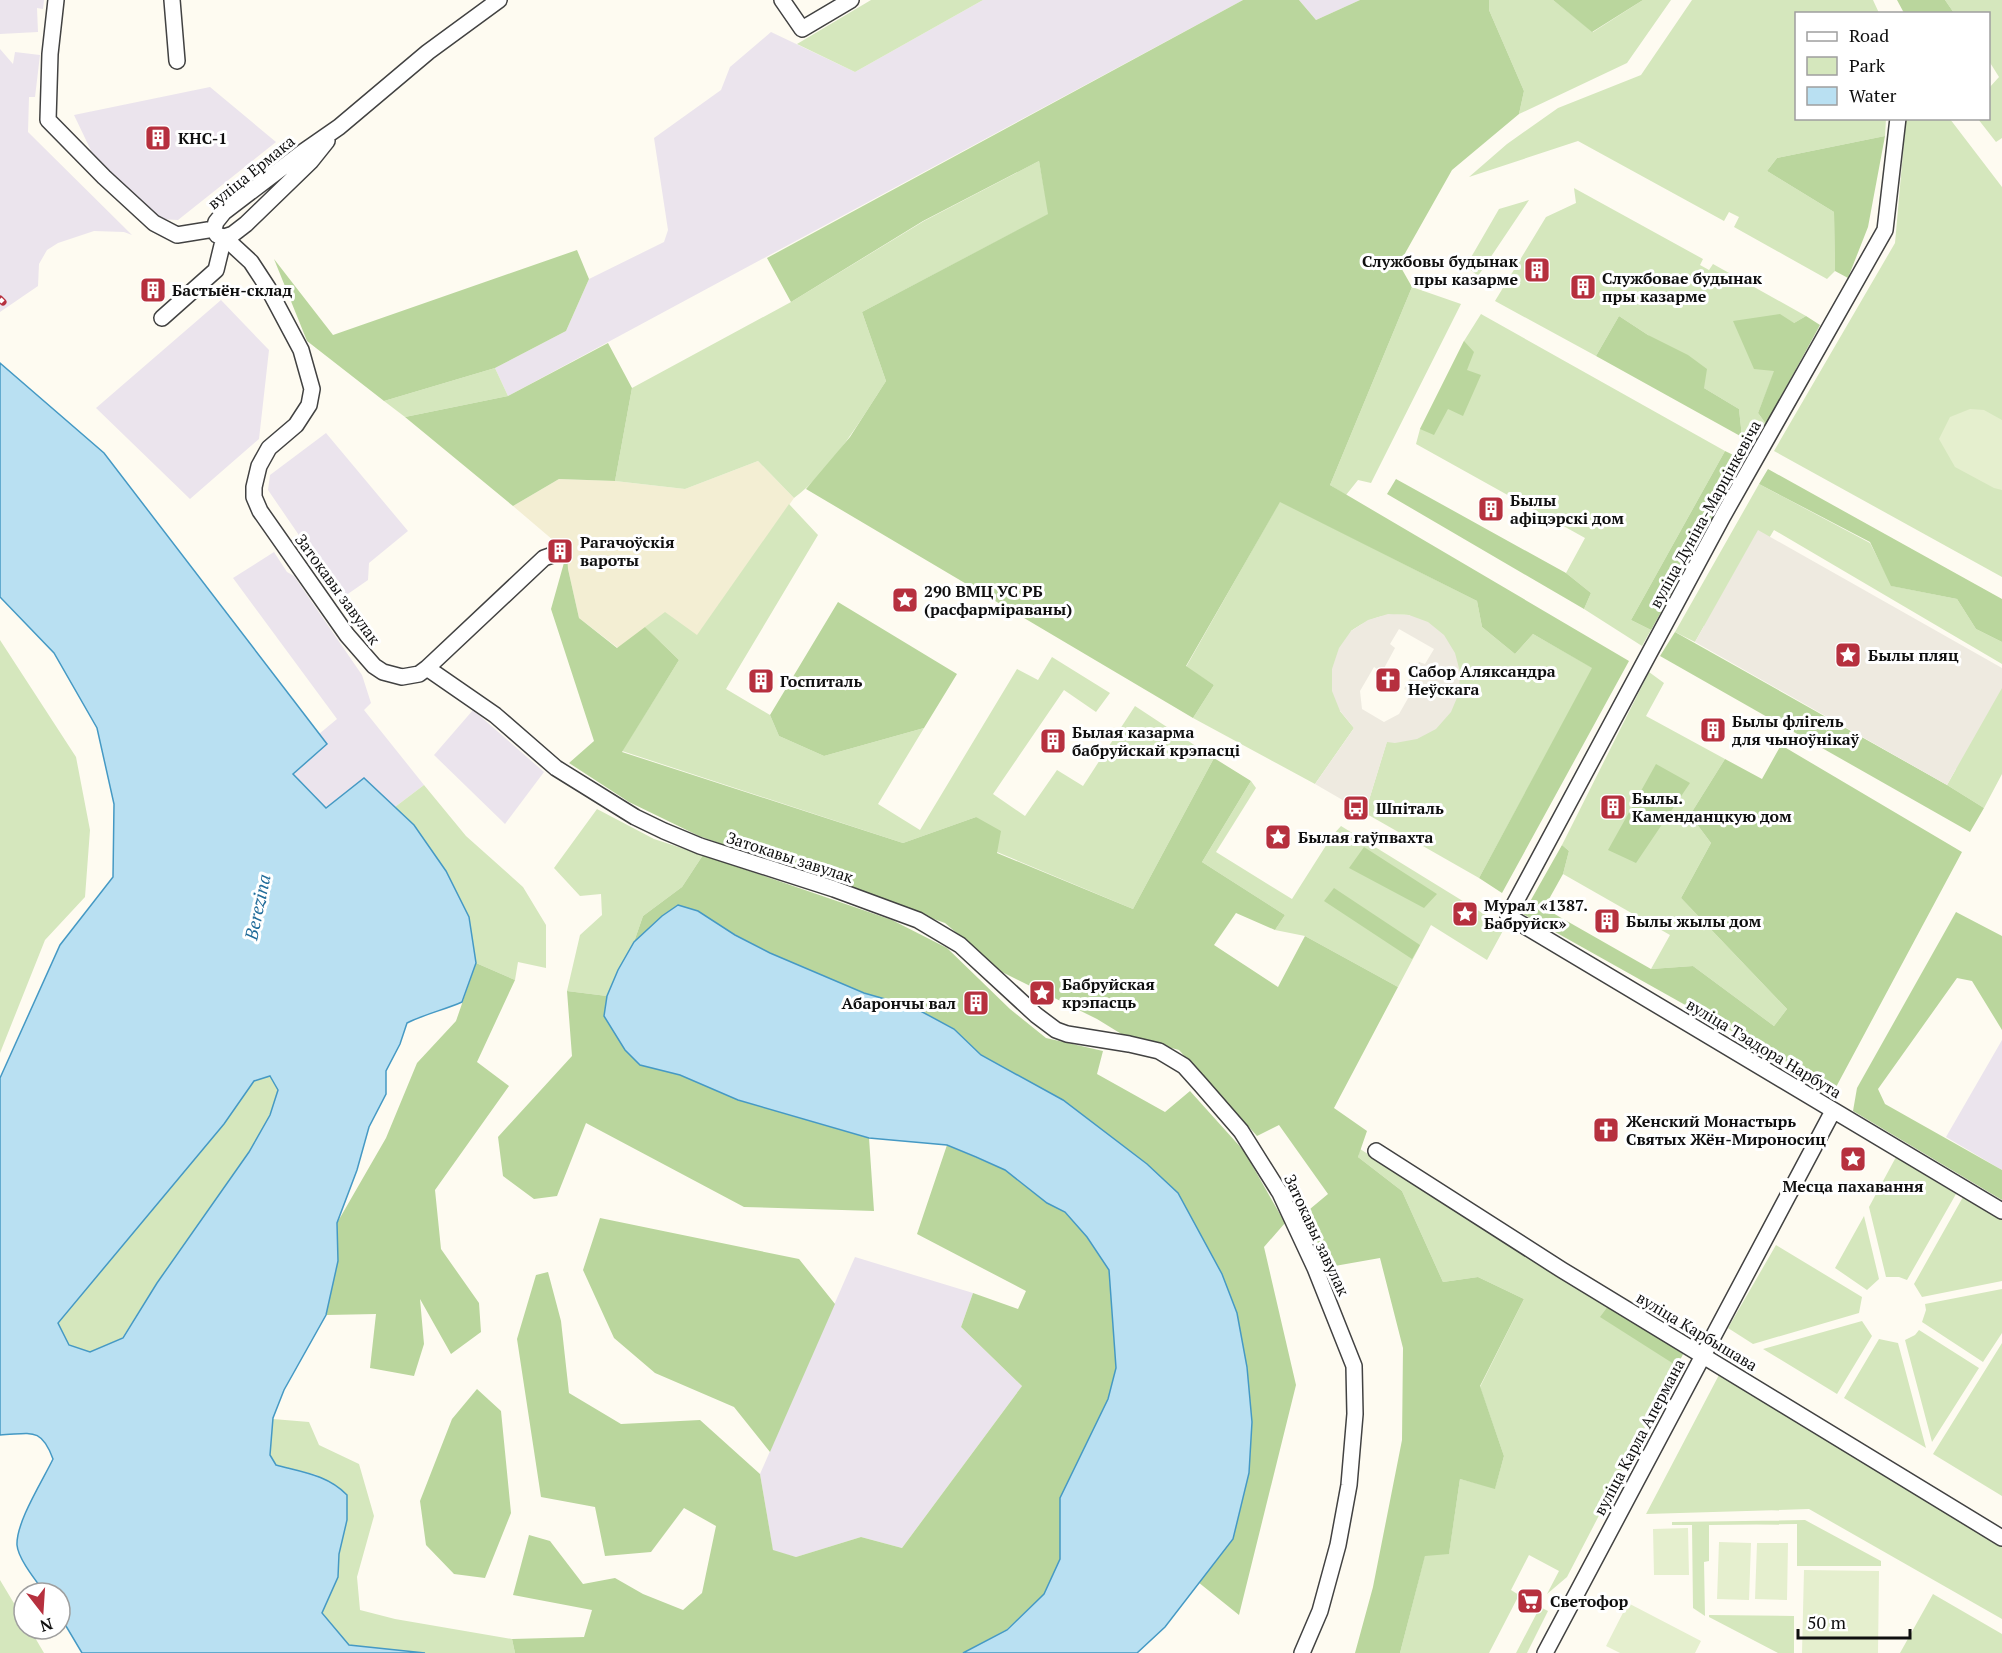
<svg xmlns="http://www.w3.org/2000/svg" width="2002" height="1653" font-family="'PT Serif',serif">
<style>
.industrial{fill:#ebe4ed}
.farmland{fill:#f3eed3}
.green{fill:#d5e7bd}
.forest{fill:#bad69d}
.pitch{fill:#e5efce}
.plaza{fill:#eeeae0;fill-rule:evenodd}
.water{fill:#b9e0f2;stroke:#4599c4;stroke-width:1.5;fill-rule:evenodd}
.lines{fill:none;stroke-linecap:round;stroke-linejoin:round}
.minor-casing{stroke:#424242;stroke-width:18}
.minor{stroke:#fff;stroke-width:15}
.rail-casing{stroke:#b6303e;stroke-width:7}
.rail{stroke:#fff;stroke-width:4.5;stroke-dasharray:14;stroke-linecap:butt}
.labels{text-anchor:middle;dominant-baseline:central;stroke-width:6;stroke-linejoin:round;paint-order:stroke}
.poi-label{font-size:16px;font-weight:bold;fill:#0f0f0f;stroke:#fff;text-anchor:start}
.street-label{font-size:16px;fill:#0f0f0f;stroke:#fff}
.water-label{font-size:18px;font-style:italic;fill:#206b99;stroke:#fff}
</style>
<rect width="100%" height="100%" fill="#fefbf1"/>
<path class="industrial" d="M0 0H44L43 9 37 8 38 32 0 34Z
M983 0H1243L508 396 495 368 566 331 589 279 664 242 668 230 654 138 721 90 730 67 771 32 855 72Z
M1299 0H1360L1316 20Z
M0 49 13 64 15 52 40 55 35 97H29L28 132 132 235 124 232 94 231 58 243 47 250 39 264 38 286 0 312Z
M210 87 276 142 178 220 159 219 96 161 74 115Z
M221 300 269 350 259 439 190 499 96 408Z
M326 433 408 531 369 563 368 580 342 598 268 490 270 475Z
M274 552 287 572 294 576 362 675 371 703 364 710 424 785 395 807 364 779 326 808 293 774 327 744 319 734 337 719 233 578Z
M473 710 544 772 505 824 434 755Z
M2002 1040V1170L1946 1137Z
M855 1257 973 1293 961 1327 1022 1386 902 1548 861 1537 796 1557 773 1551 760 1474Z"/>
<path class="farmland" d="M758 461 794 498 697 636 618 648 579 618 568 569 567 552 513 506 559 479 615 481 685 489Z"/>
<path class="green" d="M871 0H983L855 72 797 44Z
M1489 0H1553L1593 32 1643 0H1671L1627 63 1519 114 1524 91 1489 10Z
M1692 0H1873L1879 13 1796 14V118L1886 119 1885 136 1777 158 1767 171 1834 212 1835 271 1827 279 1734 227 1739 217 1729 212 1724 221 1578 141 1469 177 1507 144 1558 108 1641 75Z
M1945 0H2002V138L1996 142 1978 119 1988 118 1989 88 1999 77 1989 61 1988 14 1954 13Z
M1906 119H1950L2002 187V577L1774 451 1895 243Z
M1039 161 1049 214 862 312 886 381C862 418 830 472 794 498L758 461 685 489 615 481 632 388 791 302 924 221Z
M1574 188 1703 259 1700 265 1709 270 1713 264 1806 316 1794 323 1758 413 1766 424 1756 438 1742 437 1739 409 1704 388 1648 335 1619 316 1596 356 1495 301 1546 217 1576 203Z
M1529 200 1478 276 1466 266 1499 209Z
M1412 287 1461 304 1371 483 1358 480 1346 495 1330 485Z
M1481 314 1725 451 1631 620 1651 630 1642 646 1584 609 1591 593 1566 573 1585 538 1416 444 1420 429 1464 341Z
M495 368 508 396 405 417 384 401Z
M1759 484 1870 543 1892 586 1957 599 1976 629 2002 642V664L1774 530 1765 545 2002 683V774L1984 808 1947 785 1956 769 1704 626 1695 642 1675 632Z
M1280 501 1477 601 1482 627 1515 654 1533 634 1593 668 1479 878 1365 813 1387 741 1460 672 1409 615C1383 614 1372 617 1351 631L1340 711 1354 728 1315 784 1193 718 1214 685 1186 667Z
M789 504 818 535 726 689 770 715 779 736 824 756 924 728 878 804 920 830 1017 669 1038 680 1052 657 1110 693 1096 712 1064 690 993 794 1025 816 1057 770 1083 786 1135 706 1214 758 1133 909 997 852 976 817 903 843 622 751 679 660 645 627 665 612 697 635Z
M0 640 76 757 90 830 85 897 45 940 0 1053Z
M1649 672 1664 683 1646 716 1725 759 1690 815 1711 843 1681 898 1787 1009 1774 1026 1693 966 1651 969 1670 935 1563 874 1569 851 1562 845Z
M1251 781 1256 788 1216 852 1292 899 1332 836 1341 826 1505 927 1487 960 1431 925 1398 987 1305 936 1275 930 1285 915 1202 862Z
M424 785 466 836 523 887 546 925V968L518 962 515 980 476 963 469 917 414 825 395 807Z
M597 809 654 839 703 855 682 887 643 916 634 942 618 970 607 996 567 991 580 935 602 915 601 894 580 896 554 868Z
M270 1076 278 1090 270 1115 249 1152 157 1283 122 1338 90 1352 69 1345 58 1323 224 1124 254 1081Z
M1360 1149 1683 1354 1567 1577 1547 1594 1559 1571 1529 1555 1511 1590 1519 1595 1489 1653H1400L1425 1555 1449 1553 1460 1479 1495 1488 1504 1456 1480 1387 1524 1299 1478 1277 1443 1282 1402 1191 1358 1157Z
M1896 1157 1956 1194 1907 1280 1899 1277H1886L1869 1207Z
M1963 1197 2002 1220V1281L1922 1297 1914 1284Z
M1864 1216 1879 1279 1867 1290 1835 1268Z
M1776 1245 1862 1297 1859 1313 1753 1344 1728 1328Z
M2002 1289V1333L1983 1362 1922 1322 1926 1310 1925 1304Z
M1862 1321 1872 1336 1837 1394 1763 1349Z
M1919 1330 1979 1368 1932 1442 1905 1340 1915 1335Z
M1879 1339 1898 1343 1926 1448 1844 1398Z
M2002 1343V1496L1933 1454Z
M1720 1373 2002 1543V1619L1809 1509 1646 1514Z
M273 1419 309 1422 319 1445 359 1464 374 1516 357 1577 360 1610 395 1619 512 1639 515 1653H425L349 1645 322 1613 338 1577 339 1554 347 1520 317 1475 276 1465 270 1455Z
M1805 1520 1881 1561V1566H1797V1524L1709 1525V1561L1704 1562 1705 1616 1693 1608 1692 1525H1672V1522Z
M0 1580 24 1620V1629H30L44 1653H0Z
M1933 1594 2002 1634V1653H1900Z
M1540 1607 1548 1611 1527 1653H1516Z
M1709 1615 1794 1616V1653H1778L1709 1617Z"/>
<path class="forest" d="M1243 0H1299L1316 20 1360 0H1489V10L1524 91 1519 114 1452 170 1399 264 1412 287 1330 485 1629 661 1502 893 1479 878 1592 668 1533 634 1515 654 1482 627 1477 601 1280 502 1186 666 1214 685 1193 718 806 489 850 437 886 381 862 312 1048 214 1039 161 923 221 791 302 767 258Z
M1553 0H1643L1592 32Z
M1897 0H1945L1954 13H1904Z
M1885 136 1868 227 1848 278 1835 271 1834 212 1767 171 1777 158Z
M577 250 589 279 566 331 495 368 384 401 307 341 274 259 333 335Z
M1780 314 1794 323 1806 316 1820 325 1766 424 1758 413 1774 371 1754 369 1733 321Z
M1619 316 1648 335 1688 355 1707 369 1704 388 1739 409 1742 437 1596 356Z
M1464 341 1474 352 1467 370 1481 375 1463 416 1448 409 1434 435 1420 429Z
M608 343 632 388 615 481 559 479 513 506 405 417 508 396Z
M1725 451 1746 461 1651 630 1631 620Z
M1768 469 2002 599V642L1976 629 1957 599 1891 586 1870 542 1759 484Z
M1396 479 1566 573 1591 593 1584 609 1387 494Z
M567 552 568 569 579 618 617 648 645 627 679 660 622 752 903 843 976 817 1001 831 997 853 1133 909 1214 758 1251 781 1202 862 1285 915 1275 930 1236 913 1214 945 1278 987 1305 936 1398 987 1334 1108 1367 1131 1358 1157 1402 1191 1443 1282 1478 1277 1524 1299 1480 1386 1504 1456 1495 1489 1460 1479 1449 1554 1425 1556 1400 1653H1355L1373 1587 1402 1440 1403 1348 1380 1258 1329 1267 1304 1214 1328 1194 1279 1125 1257 1136 1179 1050 1123 1035 1097 1019 1002 972 945 923 699 836 629 802 569 763 594 741 551 609Z
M838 602 957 674 924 728 824 756 779 736 770 715Z
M1675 632 1947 785 1984 808 1970 832 1660 656Z
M1781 745 1962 852 1835 1089 1523 914 1562 845 1569 851 1563 874 1544 908 1651 969 1693 966 1774 1026 1787 1009 1681 898 1711 843 1690 815 1725 759 1762 779Z
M1656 764 1690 783 1636 863 1608 850Z
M1364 847 1437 894 1424 908 1349 868Z
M703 855 892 920 947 948 1010 1009 1046 1038 1103 1051 1097 1074 1165 1112 1190 1091 1244 1151 1285 1223 1264 1247 1296 1385 1239 1615 1198 1582 1233 1539 1249 1473 1252 1422 1247 1367 1178 1193 1147 1164 1063 1100 981 1055 954 1029 913 1007 864 993 770 953 678 905 662 916 634 942 643 916 682 887Z
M1334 888 1420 945 1412 959 1324 901Z
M1956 912 2002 936V1030L1972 981 1957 978 1878 1089 1885 1104 2002 1170V1200L1853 1111 1857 1088Z
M476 963 515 980 477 1062 509 1086 435 1190 441 1249 479 1303 481 1332 451 1354 420 1299 424 1344 414 1376 370 1368 376 1314 326 1315 338 1261 337 1223 386 1138 417 1063 456 1021Z
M567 991 607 996 604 1016 625 1050 640 1065 680 1075 738 1100 869 1138 874 1211 744 1207 586 1123 557 1196 534 1199 503 1176 498 1137 572 1056Z
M947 1145 1005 1170 1047 1203 1065 1212 1087 1237 1109 1270 1116 1368 1108 1399 1060 1498V1559L1044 1594 1006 1630 963 1653H515L512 1639 584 1637 592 1610 513 1595 529 1535 550 1541 583 1584 615 1578 643 1594 683 1610 702 1593 716 1526 684 1508 651 1552 605 1556 595 1507 541 1497 517 1339 536 1275 548 1272 561 1321 569 1393 621 1424 700 1420 760 1474 773 1550 796 1557 861 1537 902 1548 1022 1386 961 1327 973 1293 1018 1309 1026 1291 917 1234Z
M600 1218 799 1259 835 1304 770 1452 734 1407 655 1373 614 1338 583 1270Z
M1609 1305 1683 1354 1677 1366 1600 1317Z
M477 1389 501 1411 511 1513 485 1578 454 1574 426 1545 420 1501 452 1419Z"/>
<path class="pitch" d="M1970 409 1984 410 2002 420V490L1994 488 1955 467 1939 439 1950 417Z
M1688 1528 1689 1575H1654L1653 1529Z
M1719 1542 1751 1543 1749 1600 1717 1599Z
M1757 1543H1788L1787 1600 1755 1599Z
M1804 1570 1879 1571 1878 1653H1802Z
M1628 1603 1701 1641 1695 1653H1620L1606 1646Z"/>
<path class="plaza" d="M1758 530 2002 668V688L1947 785 1695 642Z
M1388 614 1409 615 1428 622 1444 635 1455 653 1460 672 1459 693 1451 712 1436 729 1417 739 1395 743 1387 742 1365 813 1315 784 1354 728 1340 711 1332 691V669L1339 648 1351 631 1368 620ZM1399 629 1434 649 1425 664 1419 662 1404 689 1411 693 1399 714 1384 722 1362 709 1360 691 1374 667 1382 672 1395 648 1390 644Z"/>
<path class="water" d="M0 363 104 453 327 744 293 774 326 808 364 778 414 825 446 871 469 917 476 963 462 1002C444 1010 425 1014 407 1023L400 1044 386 1071V1094L369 1127 357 1170 337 1223 338 1261 326 1315 284 1390 273 1418 270 1455 276 1465C302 1472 328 1475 347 1495V1520L339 1554 338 1577 322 1613 349 1645 425 1653H82L60 1616V1593H45C37 1582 18 1559 17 1545 16 1522 43 1480 53 1459 41 1426 30 1434 0 1435V1078L60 945 113 877 114 804 97 728 54 653 0 597ZM270 1076 278 1090 270 1115 249 1152 157 1283 123 1338 90 1352 69 1345 58 1323 224 1124 254 1081Z
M678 905 698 911 735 935 770 953 864 993 913 1007 954 1029 981 1055 1063 1100 1147 1164 1178 1193 1222 1274 1237 1313 1247 1367 1252 1422 1249 1473 1233 1539 1165 1627 1137 1653H963L1007 1630 1044 1594 1060 1559V1498L1108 1399 1116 1368 1109 1270 1087 1237 1065 1212 1047 1203 1005 1170 976 1157 947 1145 869 1138 738 1100 680 1075 640 1065 625 1050 604 1016 607 996 618 970 634 942 662 916Z"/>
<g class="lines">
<defs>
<path id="minor" d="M56 0 50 54 48 120 104 177 154 223 177 235 214 229
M172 0 177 61
M782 0 802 29 851 0
M1898 118 1885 230 1723 516 1508 916 2002 1211
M214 229 216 222 224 212 303 152 339 127 428 52 499 0
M217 235 224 237 233 234 246 224 311 161 327 141
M162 318 216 270 224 237 251 262 268 288 301 350 312 389 309 405 296 425 269 448 259 466 254 487V497L260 511 347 635 374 666 383 672 402 677 419 674 427 668 495 715 556 768 635 817 664 831 700 846 834 889 918 920 960 945 1036 1015 1056 1030 1067 1034 1129 1044 1159 1051 1184 1066 1201 1085 1241 1131 1280 1193 1315 1268 1354 1366 1355 1414 1349 1485 1338 1545 1320 1611 1302 1653
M427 668 544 558 558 553
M1376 1151 1562 1270 2002 1538
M1545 1653 1833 1111"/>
</defs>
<use href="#minor" class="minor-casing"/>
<use href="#minor" class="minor"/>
<defs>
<path id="rail" d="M0 299 3 302"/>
</defs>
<use href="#rail" class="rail-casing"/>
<use href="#rail" class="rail"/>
</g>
<defs>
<symbol id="building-square" viewBox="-11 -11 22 22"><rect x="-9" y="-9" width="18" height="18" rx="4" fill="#b6303e" stroke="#fff"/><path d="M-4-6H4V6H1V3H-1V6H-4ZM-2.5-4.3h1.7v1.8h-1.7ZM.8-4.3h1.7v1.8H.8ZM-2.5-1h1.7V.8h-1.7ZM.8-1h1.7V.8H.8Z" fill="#fff"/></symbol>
<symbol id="sight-square" viewBox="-11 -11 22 22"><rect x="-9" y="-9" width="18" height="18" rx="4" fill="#b6303e" stroke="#fff"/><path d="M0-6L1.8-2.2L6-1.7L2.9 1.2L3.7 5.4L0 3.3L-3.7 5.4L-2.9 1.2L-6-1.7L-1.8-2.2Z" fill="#fff"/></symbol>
<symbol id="church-square" viewBox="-11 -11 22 22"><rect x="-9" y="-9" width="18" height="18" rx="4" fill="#b6303e" stroke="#fff"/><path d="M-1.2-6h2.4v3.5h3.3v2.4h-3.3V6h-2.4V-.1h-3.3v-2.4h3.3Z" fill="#fff"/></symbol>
<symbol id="bus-square" viewBox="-11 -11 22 22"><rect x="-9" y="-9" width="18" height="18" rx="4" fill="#b6303e" stroke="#fff"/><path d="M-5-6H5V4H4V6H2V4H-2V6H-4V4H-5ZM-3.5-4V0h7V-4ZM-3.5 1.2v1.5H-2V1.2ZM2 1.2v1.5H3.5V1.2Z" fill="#fff"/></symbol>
<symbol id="supermarket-square" viewBox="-11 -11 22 22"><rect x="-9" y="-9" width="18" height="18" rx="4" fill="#b6303e" stroke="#fff"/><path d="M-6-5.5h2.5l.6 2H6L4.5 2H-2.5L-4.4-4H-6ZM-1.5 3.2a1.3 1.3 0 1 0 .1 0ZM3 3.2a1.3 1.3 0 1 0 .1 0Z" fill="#fff"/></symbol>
</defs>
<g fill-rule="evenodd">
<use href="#building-square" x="143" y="123" width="30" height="30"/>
<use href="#building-square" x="1522" y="255" width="30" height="30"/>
<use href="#building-square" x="1568" y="272" width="30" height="30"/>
<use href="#building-square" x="138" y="275" width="30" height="30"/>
<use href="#building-square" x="1476" y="494" width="30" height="30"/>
<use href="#building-square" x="545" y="536" width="30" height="30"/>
<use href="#sight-square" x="890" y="585" width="30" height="30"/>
<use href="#sight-square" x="1833" y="640" width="30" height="30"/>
<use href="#church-square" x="1373" y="665" width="30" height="30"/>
<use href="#building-square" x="746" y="666" width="30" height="30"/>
<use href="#building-square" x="1698" y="715" width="30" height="30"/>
<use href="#building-square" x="1038" y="726" width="30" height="30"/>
<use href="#building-square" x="1598" y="792" width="30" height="30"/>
<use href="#bus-square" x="1341" y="793" width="30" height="30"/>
<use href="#sight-square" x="1263" y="822" width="30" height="30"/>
<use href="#sight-square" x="1450" y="899" width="30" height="30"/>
<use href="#building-square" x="1592" y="906" width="30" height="30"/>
<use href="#sight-square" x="1027" y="978" width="30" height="30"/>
<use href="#building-square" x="961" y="988" width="30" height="30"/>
<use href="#church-square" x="1591" y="1115" width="30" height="30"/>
<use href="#sight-square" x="1838" y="1144" width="30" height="30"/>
<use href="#supermarket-square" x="1515" y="1586" width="30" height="30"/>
</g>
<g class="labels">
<g class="poi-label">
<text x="178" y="138">КНС-1</text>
<text x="1518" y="261" text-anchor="end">Службовы будынак<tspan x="1518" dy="18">пры казарме</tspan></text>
<text x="1602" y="278">Службовае будынак<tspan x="1602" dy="18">пры казарме</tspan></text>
<text x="172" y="290">Бастыён-склад</text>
<text x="1510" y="500">Былы<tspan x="1510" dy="18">афіцэрскі дом</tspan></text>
<text x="580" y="542">Рагачоўскія<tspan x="580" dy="18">вароты</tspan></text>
<text x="924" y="591">290 ВМЦ УС РБ<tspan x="924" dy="18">(расфарміраваны)</tspan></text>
<text x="1868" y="655">Былы пляц</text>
<text x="1408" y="671">Сабор Аляксандра<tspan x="1408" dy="18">Неўскага</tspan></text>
<text x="780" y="681">Госпиталь</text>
<text x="1732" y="721">Былы флігель<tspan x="1732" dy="18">для чыноўнікаў</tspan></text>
<text x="1072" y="732">Былая казарма<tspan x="1072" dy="18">бабруйскай крэпасці</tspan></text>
<text x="1632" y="798">Былы.<tspan x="1632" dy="18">Каменданцкую дом</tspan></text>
<text x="1376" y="808">Шпіталь</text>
<text x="1298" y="837">Былая гаўпвахта</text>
<text x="1484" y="905">Мурал «1387.<tspan x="1484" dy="18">Бабруйск»</tspan></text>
<text x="1626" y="921">Былы жылы дом</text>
<text x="1062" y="984">Бабруйская<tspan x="1062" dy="18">крэпасць</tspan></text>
<text x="956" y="1003" text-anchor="end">Абарончы вал</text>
<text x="1626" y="1121">Женский Монастырь<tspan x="1626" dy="18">Святых Жён-Мироносиц</tspan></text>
<text x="1853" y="1186" text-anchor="middle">Месца пахавання</text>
<text x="1550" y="1601">Светофор</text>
</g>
<g class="street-label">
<text transform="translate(251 172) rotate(-39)">вуліца Ермака</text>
<text transform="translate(1705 514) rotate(-61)">вуліца Дуніна-Марцінкевіча</text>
<text transform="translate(338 589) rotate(54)">Затокавы завулак</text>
<text transform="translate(790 857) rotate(18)">Затокавы завулак</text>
<text transform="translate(1764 1048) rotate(31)">вуліца Тэадора Нарбута</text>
<text transform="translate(1317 1235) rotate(65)">Затокавы завулак</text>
<text transform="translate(1697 1331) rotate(31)">вуліца Карбышава</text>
<text transform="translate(1639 1437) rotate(-62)">вуліца Карла Апермана</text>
</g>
<g class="water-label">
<text transform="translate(257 907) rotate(-78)">Berezina</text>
</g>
</g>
<rect x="1795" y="12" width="195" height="108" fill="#ffffff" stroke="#9f9f9f" stroke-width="1.5"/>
<rect x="1807" y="32" width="30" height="9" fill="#ffffff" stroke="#9f9f9f" stroke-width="1.5"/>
<text x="1849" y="42" font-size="18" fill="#0f0f0f">Road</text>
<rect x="1807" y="57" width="30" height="18" fill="#d5e7bd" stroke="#9f9f9f" stroke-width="1.5"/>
<text x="1849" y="72" font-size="18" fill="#0f0f0f">Park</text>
<rect x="1807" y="87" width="30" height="18" fill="#b9e0f2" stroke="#9f9f9f" stroke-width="1.5"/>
<text x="1849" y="102" font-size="18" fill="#0f0f0f">Water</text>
<g transform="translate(42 1611) rotate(163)"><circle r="28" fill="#ffffff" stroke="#9f9f9f" stroke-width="1.5"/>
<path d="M0-4.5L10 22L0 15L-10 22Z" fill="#b6303e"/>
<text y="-9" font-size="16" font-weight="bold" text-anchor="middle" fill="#0f0f0f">N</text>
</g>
<path d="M1798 1629v9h112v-9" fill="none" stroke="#0f0f0f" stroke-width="3"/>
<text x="1807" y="1629" font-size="18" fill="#0f0f0f" stroke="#ffffff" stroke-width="4.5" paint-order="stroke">50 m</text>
</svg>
